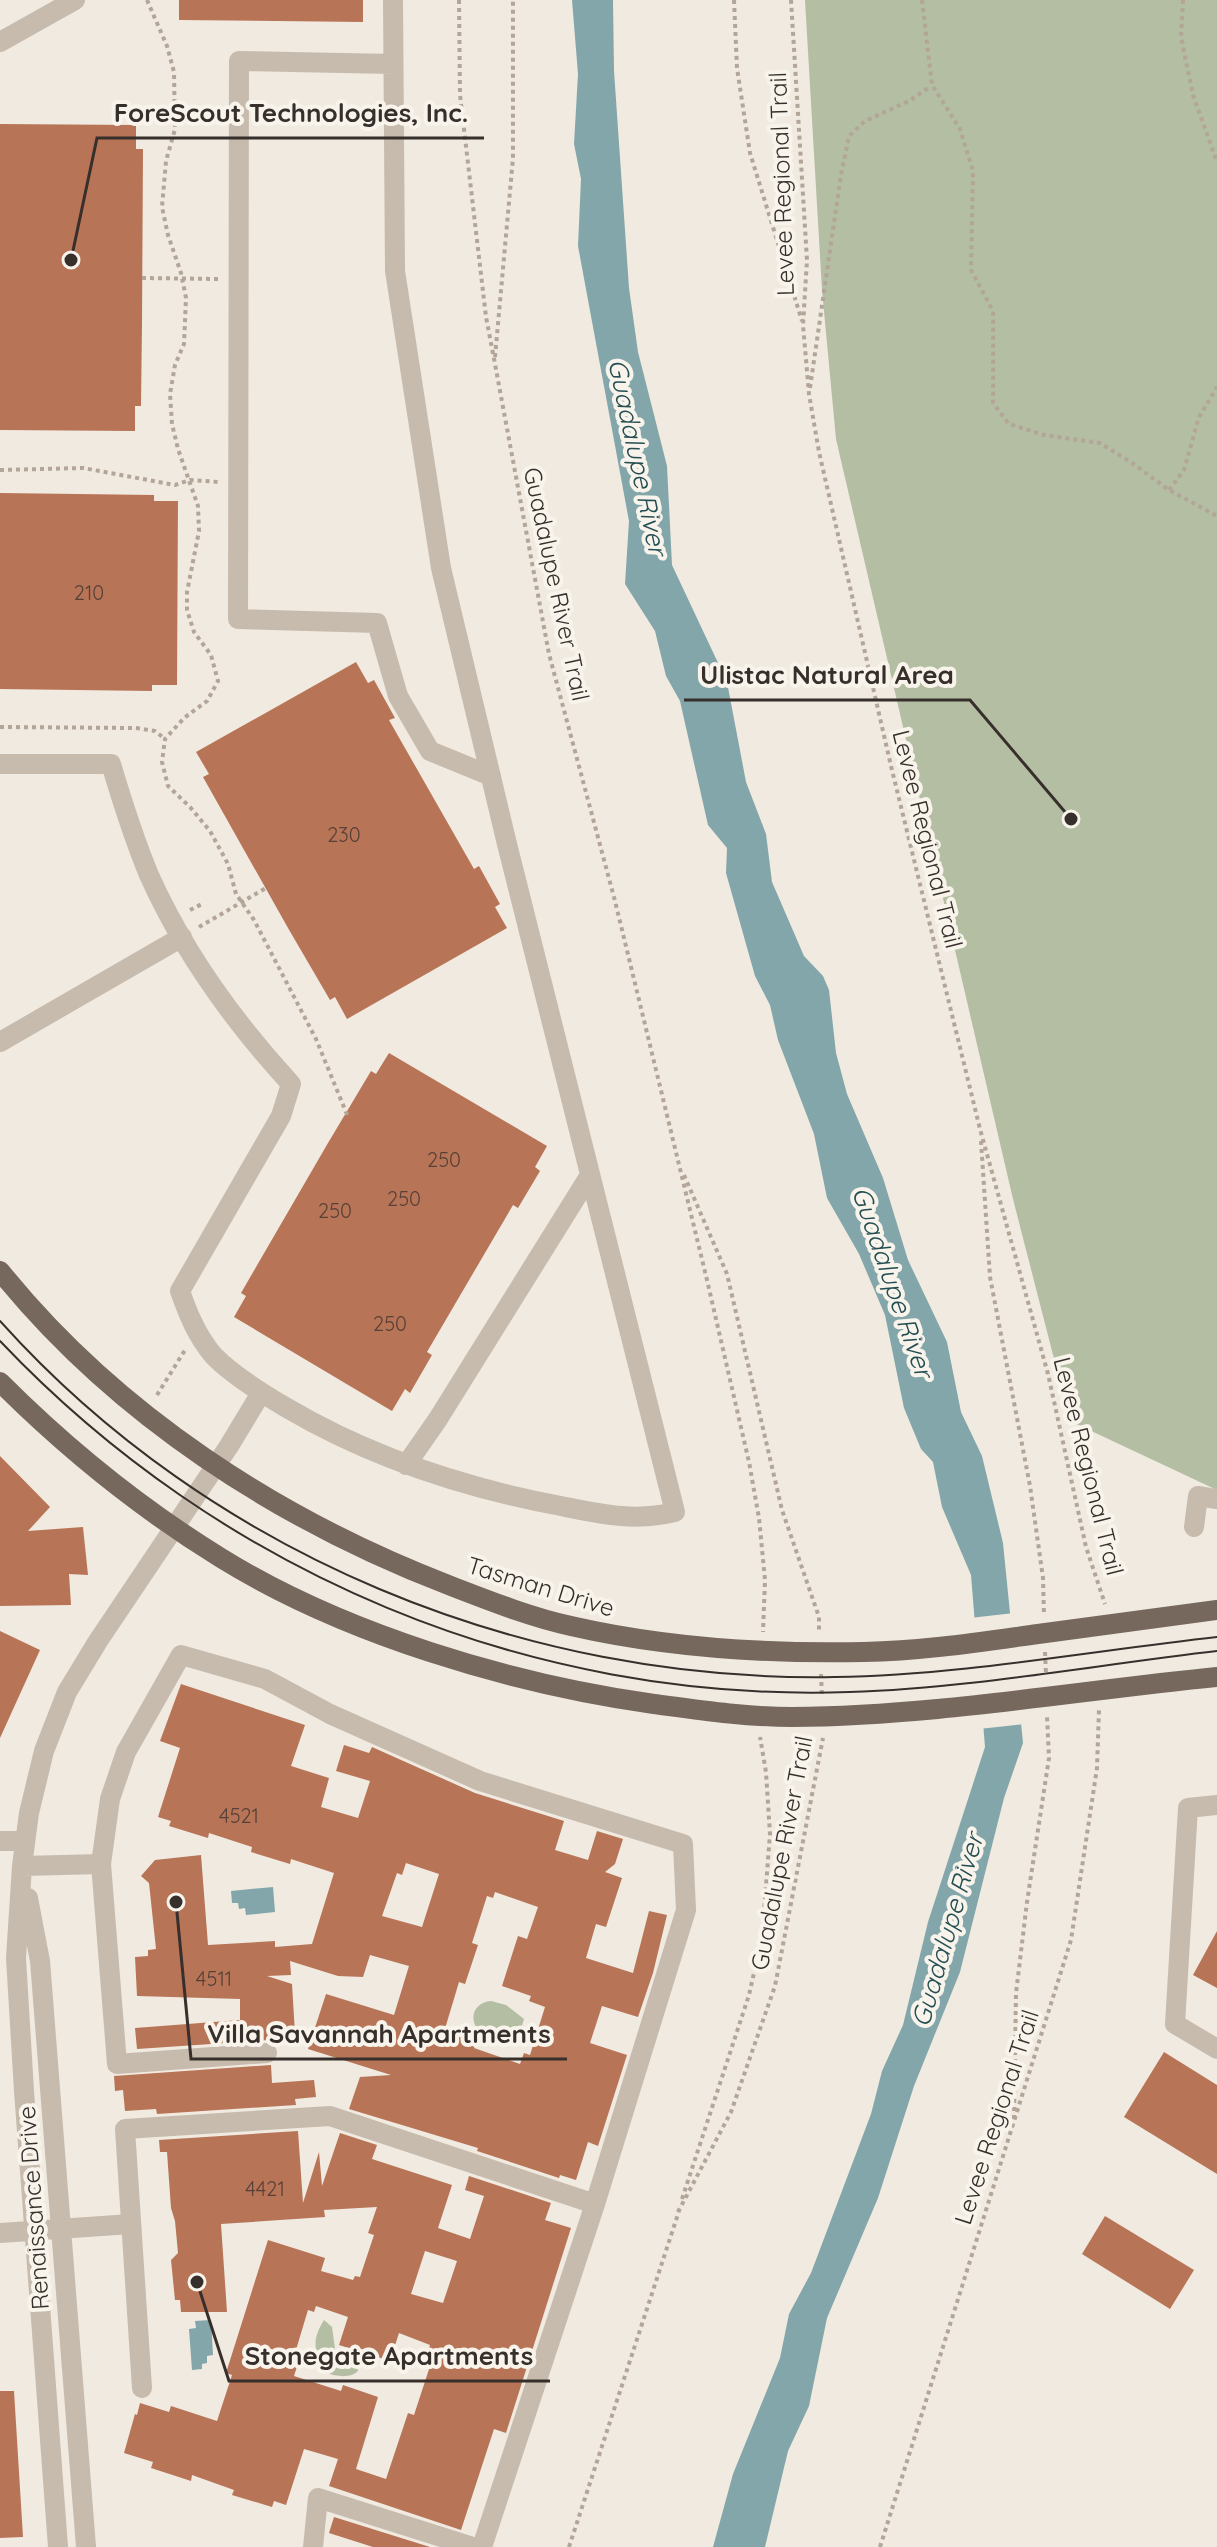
<svg xmlns="http://www.w3.org/2000/svg" width="1217" height="2547" font-family="Quicksand,sans-serif">
<style>
.green{fill:#b3bea2}
.water{fill:#83a6aa}
.pier{fill:#f0eae0}
.building{fill:#b87457;fill-rule:evenodd}
.lines{fill:none;stroke-linecap:round;stroke-linejoin:round}
.path{stroke:#b3a598;stroke-width:4;stroke-dasharray:4 4;stroke-linecap:butt}
.minor{stroke:#c7bbad;stroke-width:20}
.major{stroke:#77685e;stroke-width:20}
.tram{stroke:#372f2b;stroke-width:2}
.labels{text-anchor:middle;dominant-baseline:central;stroke-width:8;stroke-linejoin:round;paint-order:stroke}
.number-label{font-size:20px;fill:#574036}
.street-label{font-size:24px;fill:#372f2b;stroke:#f8f4ec}
.water-label{font-size:26px;font-style:italic;fill:#254e53;stroke:#f8f4ec}
.leader{fill:none;stroke:#372f2b;stroke-width:3}
.callout-dot{fill:#372f2b;stroke:#f8f4ec;stroke-width:3}
.callout-label{font-size:26px;text-anchor:middle;font-weight:bold;fill:#372f2b;stroke:#f8f4ec;stroke-width:8;stroke-linejoin:round;paint-order:stroke}
</style>
<rect width="100%" height="100%" fill="#f0eae0"/>
<path class="green" d="M805 0H1217V1490L1070 1421 1013 1199 836 439 822 290Z
M491 2001 506 2005 524 2019 519 2035 513 2041 484 2032 476 2027C469 2014 477 2002 491 2001Z
M324 2320 332 2327 335 2349 357 2365 358 2371C350 2379 336 2376 327 2373 315 2351 310 2343 324 2320Z"/>
<path class="water" d="M572 0H613L614 71 629 288 638 352 667 466 672 565 727 682 746 782 766 834 772 882 804 956 823 976 829 990 836 1053 847 1094 883 1178 908 1260 947 1342 961 1412 982 1456 1003 1543 1023 1743 1004 1798 960 1972 914 2086 878 2198 827 2318 809 2406 788 2451 765 2547H713L733 2474 780 2358 789 2314 811 2273 871 2114 882 2071 903 2025 928 1922 985 1747 971 1575 942 1507 933 1462 921 1449 904 1408 885 1315 859 1254 827 1198 814 1134 778 1040 770 1005 755 976 726 873 727 848 708 825 680 701 666 676 655 631 625 584 629 521 578 246 581 179 574 144 578 74Z
M273 1887 275 1912 246 1915 245 1908 239 1909 238 1903H232L231 1891Z
M211 2320 213 2355 207 2356V2363L202 2364V2369L192 2370 189 2329 196 2328 195 2321Z"/>
<path class="pier" d="M1014 1613 1025 1724 979 1729 970 1618Z"/>
<path class="building" d="M179 0H363V22L179 20Z
M0 124 136 125V149H143L142 323 141 406H135V431L0 430Z
M0 493 154 495V501H178L177 685H152V691L0 689Z
M356 662 368 683 374 680 395 718 389 720 474 869 479 866 500 904 495 907 507 928 347 1019 335 997 330 1000 288 928 203 777 209 774 196 752Z
M389 1053 547 1146 535 1167 540 1171 518 1208 513 1205 427 1352 432 1355 410 1393 405 1389 392 1411 234 1317 246 1296 241 1293 328 1143 371 1071 376 1074Z
M0 1456 50 1507 28 1531 83 1527 88 1575 69 1574 71 1605 0 1606Z
M0 1631 40 1650 0 1738Z
M181 1684 305 1725 291 1766 329 1778 321 1807 358 1818 370 1781 336 1771 344 1745 369 1753 372 1747 475 1793 564 1821 555 1850 588 1860 597 1831 623 1839 615 1864 605 1872 622 1878 606 1927 596 1924 586 1958 633 1973 649 1911 667 1915 653 1973 638 2017 602 2006 590 2043 627 2055 598 2146 588 2142 576 2180 560 2175 559 2178 477 2151 478 2148 349 2109 360 2077 391 2075 308 2049 326 1994 394 2015 409 1966 370 1955 363 1977 338 1976 290 1961 291 1975 267 1976 292 1984 295 2034 268 2036 269 2040 137 2049 135 2028 240 2020V1999L137 1996 135 1957 148 1956V1950L156 1949 149 1883 141 1876 155 1860 201 1855 208 1945 275 1941V1947L312 1944 334 1873 291 1859 290 1864 251 1852 252 1847 209 1833 208 1838 169 1826 171 1821 158 1817 180 1748 160 1741ZM406 1863 439 1874 422 1927 382 1916 397 1873 402 1875ZM495 1892 538 1907 527 1939 518 1936 502 1986 531 1996 529 2001 545 2007 530 2055 524 2053 520 2064 474 2048 476 2042 444 2032 459 1982 465 1984 478 1945 472 1943 487 1896 493 1898Z
M1217 1931V1988L1193 1975Z
M1164 2052 1217 2085V2174L1124 2117Z
M271 2065 272 2083 314 2080 316 2097 295 2099 296 2105 157 2114 156 2109 125 2111 123 2090 115 2091 114 2076Z
M298 2131 303 2203 319 2152 322 2186 340 2133 377 2145 372 2159 452 2185 438 2228 470 2239 484 2196 465 2190 469 2176 551 2203 545 2220 571 2228 506 2433 494 2429 461 2530 329 2486 338 2459 304 2449 286 2505 274 2501 272 2507 232 2495 234 2490 192 2475 191 2481 151 2468 153 2462 124 2453 135 2414 137 2415 140 2403 169 2412 171 2406 217 2421 232 2375 226 2373 268 2240 325 2258 321 2271 353 2280 355 2276 360 2277 374 2235 368 2233 377 2207 324 2210 325 2217 221 2224 227 2312H181L180 2300H175L171 2260 178 2253 175 2221 171 2208 167 2152H160L159 2140ZM425 2251 457 2261 443 2303 411 2294ZM316 2306 348 2317 339 2345 390 2361 399 2333 430 2345 426 2358 432 2360 414 2415 408 2413 386 2479 356 2469 378 2397 343 2385 341 2391 294 2376 301 2354 295 2353 308 2310 314 2312Z
M1105 2216 1194 2270 1170 2309 1082 2254Z
M0 2391H14L23 2537 0 2538Z
M334 2517 430 2547H373L329 2533Z"/>
<g class="lines">
<path class="path" d="M147 0 167 46 174 72 175 129 166 161 162 207 168 235 181 273 186 298 184 344 175 365 170 394 172 424 178 449 198 506 199 531 187 592V610L194 632 211 655 218 681 207 701 184 718 165 739 162 762 168 786 190 807 210 831 228 864 236 894 254 920 316 1039 348 1117
M459 0 460 95 486 317 495 364 549 654 615 901 707 1280 749 1462 759 1518 765 1580 763 1632
M734 0 737 68 750 153 802 321
M791 0 807 260 803 325 809 394 819 452 891 766 980 1129 1048 1374 1086 1547 1105 1604
M922 0 932 85 960 129 973 171 971 270 993 311V403L1009 424 1044 435 1100 443 1132 463 1169 490 1217 516
M1183 0 1181 37 1193 95 1217 162
M142 278 219 279
M495 357 513 158V0
M810 388 841 175 849 136 865 121 909 101 931 86
M0 470 83 468 175 485 190 480 219 482
M1169 490 1184 470 1199 417 1217 387
M0 727 136 728 155 731 165 739
M190 910 202 904
M199 927 266 888
M981 1141 990 1277 1030 1486 1043 1578 1044 1615
M684 1175 727 1274 782 1510 819 1617V1633
M157 1395 185 1350
M1045 1652 1046 1675
M821 1674 822 1697
M1014 2119 1016 1993 1027 1902 1049 1758 1047 1716
M682 2199 749 1995 762 1937 770 1834 766 1772 760 1737
M678 2212 731 2112 775 1986 823 1738
M569 2547 679 2211
M880 2547 1071 1940 1097 1768 1099 1709"/>
<path class="minor" d="M0 42 75 0
M393 64 239 61 238 619 377 623 398 696 430 751 491 776
M0 764H111C122 801 134 839 149 875 183 951 235 1023 291 1084L281 1116 180 1291C188 1314 197 1336 213 1355 232 1375 263 1394 287 1408 372 1458 465 1488 561 1506 601 1514 634 1522 675 1512L507 844 441 568 395 271 393 0
M0 1042 182 937
M406 1465 438 1419 590 1175
M1194 1527 1198 1496 1217 1499
M1217 1805 1188 1808 1175 2024 1217 2049
M0 1841H25
M22 1866 101 1864
M28 1898 40 1961 86 2547
M267 2053 117 2064 101 1864 110 1799 126 1752 181 1655 265 1679 330 1714 480 1781 683 1844 686 1910 595 2204
M0 2233 131 2224
M142 2388 125 2129 330 2116 595 2204 482 2547
M58 2547 24 2091 16 1958 22 1866 29 1813 44 1751 67 1692 98 1641 229 1446 261 1393
M313 2547 318 2498 473 2547"/>
<path class="major" d="M0 1271C116 1415 279 1520 451 1586 490 1601 530 1617 571 1626 667 1648 766 1654 864 1652 923 1651 980 1642 1038 1634 1097 1626 1157 1618 1217 1610
M0 1382C67 1449 140 1508 221 1558 344 1634 511 1684 654 1704 699 1710 746 1717 792 1717 934 1716 1075 1691 1217 1677"/>
<path class="tram" d="M0 1321C210 1555 523 1683 835 1677 962 1675 1090 1651 1217 1637
M0 1341C220 1573 528 1703 849 1692 972 1688 1095 1665 1217 1651"/>
</g>
<g class="labels">
<g class="number-label">
<text x="89" y="592">210</text>
<text x="344" y="834">230</text>
<text x="444" y="1159">250</text>
<text x="404" y="1198">250</text>
<text x="335" y="1210">250</text>
<text x="390" y="1323">250</text>
<text x="239" y="1815">4521</text>
<text x="214" y="1978">4511</text>
<text x="265" y="2188">4421</text>
</g>
<g class="street-label">
<text transform="translate(781 184) rotate(-92)">Levee Regional Trail</text>
<text transform="translate(557 584) rotate(78)">Guadalupe River Trail</text>
<text transform="translate(928 839) rotate(76)">Levee Regional Trail</text>
<text transform="translate(1089 1466) rotate(76)">Levee Regional Trail</text>
<text transform="translate(541 1586) rotate(17)">Tasman Drive</text>
<text transform="translate(781 1853) rotate(-79)">Guadalupe River Trail</text>
<text transform="translate(996 2117) rotate(-72)">Levee Regional Trail</text>
<text transform="translate(33 2208) rotate(-94)">Renaissance Drive</text>
</g>
<g class="water-label">
<text transform="translate(638 457) rotate(78)">Guadalupe River</text>
<text transform="translate(893 1282) rotate(71)">Guadalupe River</text>
<text transform="translate(947 1930) rotate(-74)">Guadalupe River</text>
</g>
</g>
<path class="leader" d="M71 260L97 138H484M1071 819L970 700H684M176 1902L191 2059H567M197 2282L229 2381H550"/>
<g class="callout-dot">
<circle cx="71" cy="260" r="8"/>
<circle cx="1071" cy="819" r="8"/>
<circle cx="176" cy="1902" r="8"/>
<circle cx="197" cy="2282" r="8"/>
</g>
<g class="callout-label">
<text x="291" y="122">ForeScout Technologies, Inc.</text>
<text x="827" y="684">Ulistac Natural Area</text>
<text x="379" y="2043">Villa Savannah Apartments</text>
<text x="389" y="2365">Stonegate Apartments</text>
</g>
</svg>
